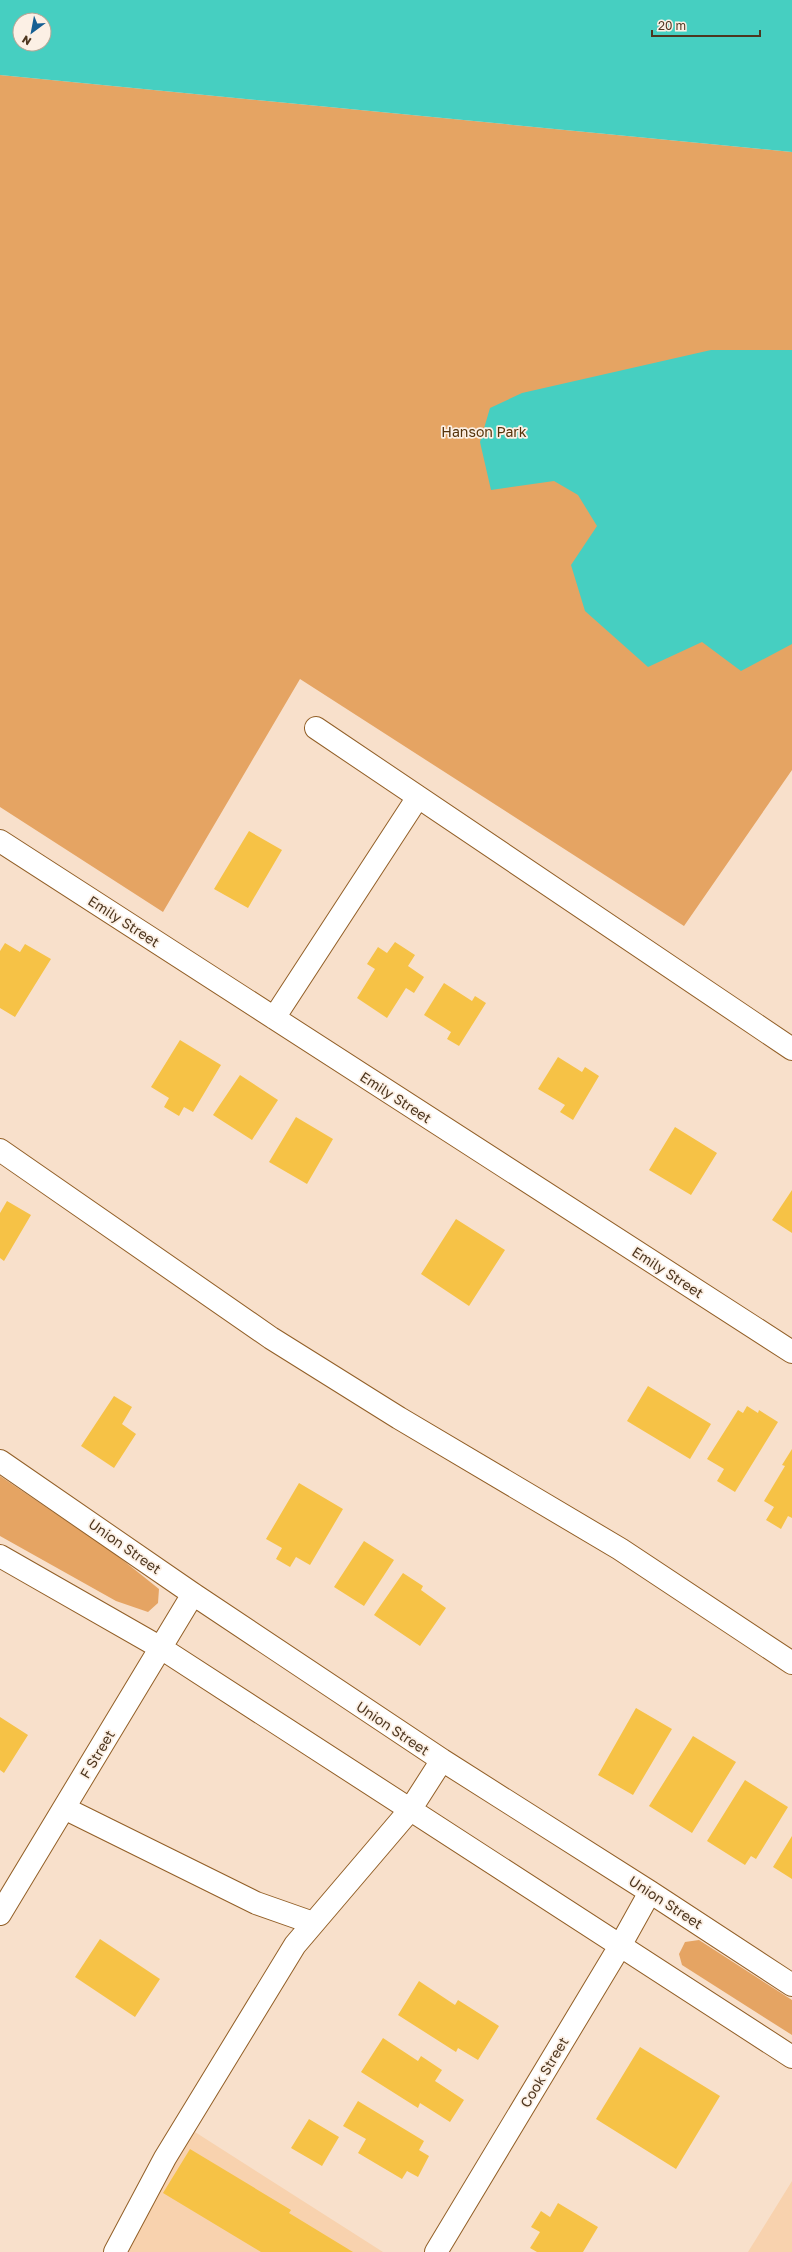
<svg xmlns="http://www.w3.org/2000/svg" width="792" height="2252" font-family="'Golos Text',sans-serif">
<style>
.built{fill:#f8d2ae}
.green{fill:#e5a463}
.water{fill:#46cfc1;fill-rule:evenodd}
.building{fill:#f6c246}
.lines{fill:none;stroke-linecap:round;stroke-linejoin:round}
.minor-casing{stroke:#925f27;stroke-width:24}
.minor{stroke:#fff;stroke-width:22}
.labels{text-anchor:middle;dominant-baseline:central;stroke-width:3.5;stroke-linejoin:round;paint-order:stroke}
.park-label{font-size:14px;fill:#55330b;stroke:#fcf0e5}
.street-label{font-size:14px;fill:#4d361f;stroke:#fcf0e5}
</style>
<rect width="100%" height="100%" fill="#f8e0cb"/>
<path class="built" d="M184 2125 383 2252H115Z
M792 2181V2252H748Z"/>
<path class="green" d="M0 75 792 152V770L684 926 300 679 163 912 0 807Z
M0 1476 114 1553 159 1589 158 1603 148 1612 116 1601 0 1536Z
M699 1940 792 2000V2035L682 1965 679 1954 685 1942Z"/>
<path class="water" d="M0 0H792V152L0 75ZM20 20H44V44H20Z
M711 350H792V644L741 671 702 642 648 667 585 611 571 565 597 526 578 495 554 481 491 490 480 442 490 408 522 393Z"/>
<path class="building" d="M249 831 282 850 248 908 214 889Z
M395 942 415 955 408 966 424 977 414 993 406 988 387 1018 357 998 375 969 367 964 378 947 387 953Z
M5 943 20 952 25 944 51 959 15 1017 0 1008V951Z
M444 983 472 1001 475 996 486 1003 459 1046 447 1039 451 1032 424 1015Z
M180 1040 221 1065 193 1112 184 1107 179 1116 164 1107 169 1098 151 1087Z
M558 1057 582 1072 585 1067 599 1076 573 1120 560 1112 565 1105 538 1089Z
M240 1075 278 1100 252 1140 213 1115Z
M296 1117 333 1139 307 1184 269 1162Z
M675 1127 717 1153 691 1195 649 1170Z
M792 1190V1233L772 1220Z
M7 1201 31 1215 4 1261 0 1258V1213Z
M456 1219 505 1250 469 1306 421 1274Z
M648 1386 711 1424 690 1459 627 1421Z
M114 1396 132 1407 122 1424 136 1434 114 1468 81 1446Z
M747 1406 758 1413 759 1410 778 1422 735 1492 717 1481 724 1469 707 1459 738 1410 743 1413Z
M792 1449V1518L788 1516 781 1529 766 1520 774 1507 764 1501 785 1466 782 1465Z
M299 1483 343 1509 310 1565 296 1557 290 1567 276 1559 282 1548 266 1539Z
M364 1541 394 1560 364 1606 334 1587Z
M403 1573 423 1586 421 1590 446 1608 420 1646 374 1615Z
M636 1708 672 1729 633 1795 598 1775Z
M0 1717 28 1735 4 1773 0 1770Z
M693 1736 736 1762 692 1833 649 1806Z
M745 1780 788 1807 756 1859 751 1856 745 1865 707 1841Z
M792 1836V1879L773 1867Z
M100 1939 160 1979 135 2017 75 1977Z
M419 1981 455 2005 458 2000 499 2026 478 2060 458 2048 456 2052 398 2015Z
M383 2038 418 2061 421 2056 442 2070 435 2081 464 2100 450 2122 420 2103 418 2108 361 2072Z
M640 2047 720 2096 676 2169 596 2119Z
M358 2101 424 2141 419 2150 429 2156 418 2177 407 2171 402 2179 358 2153 366 2139 343 2126Z
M309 2119 339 2137 322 2166 291 2148Z
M190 2149 291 2210 289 2213 353 2252H261L163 2193Z
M558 2203 598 2227 583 2252H537L530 2248 540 2232 531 2227 541 2211 550 2217Z"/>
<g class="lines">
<defs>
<path id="minor" d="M316 728 792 1049
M0 841 792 1352
M274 1018 418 797
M0 1150 271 1338 399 1418 620 1549 792 1663
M0 1461 193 1594 442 1760 650 1892 792 1985
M0 1556 161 1648 792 2057
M64 1808 256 1903 313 1923
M0 1914 193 1594
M115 2252 165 2158 295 1945 410 1810 442 1760
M436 2252 620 1946 650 1892"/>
</defs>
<use href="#minor" class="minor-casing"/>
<use href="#minor" class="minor"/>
</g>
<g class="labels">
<g class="park-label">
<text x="484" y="431">Hanson Park</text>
</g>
<g class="street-label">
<text transform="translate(124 921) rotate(33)">Emily Street</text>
<text transform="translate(396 1097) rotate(33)">Emily Street</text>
<text transform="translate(668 1272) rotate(33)">Emily Street</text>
<text transform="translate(125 1546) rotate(35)">Union Street</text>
<text transform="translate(393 1728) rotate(34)">Union Street</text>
<text transform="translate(97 1754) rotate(-59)">F Street</text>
<text transform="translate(666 1902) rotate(33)">Union Street</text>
<text transform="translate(544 2072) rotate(-59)">Cook Street</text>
</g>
</g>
<g transform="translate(32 32) rotate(212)"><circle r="19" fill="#fcf0e5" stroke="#b6a696"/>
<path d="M0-3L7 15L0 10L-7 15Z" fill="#165f93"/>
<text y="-6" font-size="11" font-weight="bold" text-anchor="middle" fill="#4d361f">N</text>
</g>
<path d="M652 30v6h108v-6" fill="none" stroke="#4d361f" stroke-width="2"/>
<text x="658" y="30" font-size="12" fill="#4d361f" stroke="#fcf0e5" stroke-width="3" paint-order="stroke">20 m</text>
</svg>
